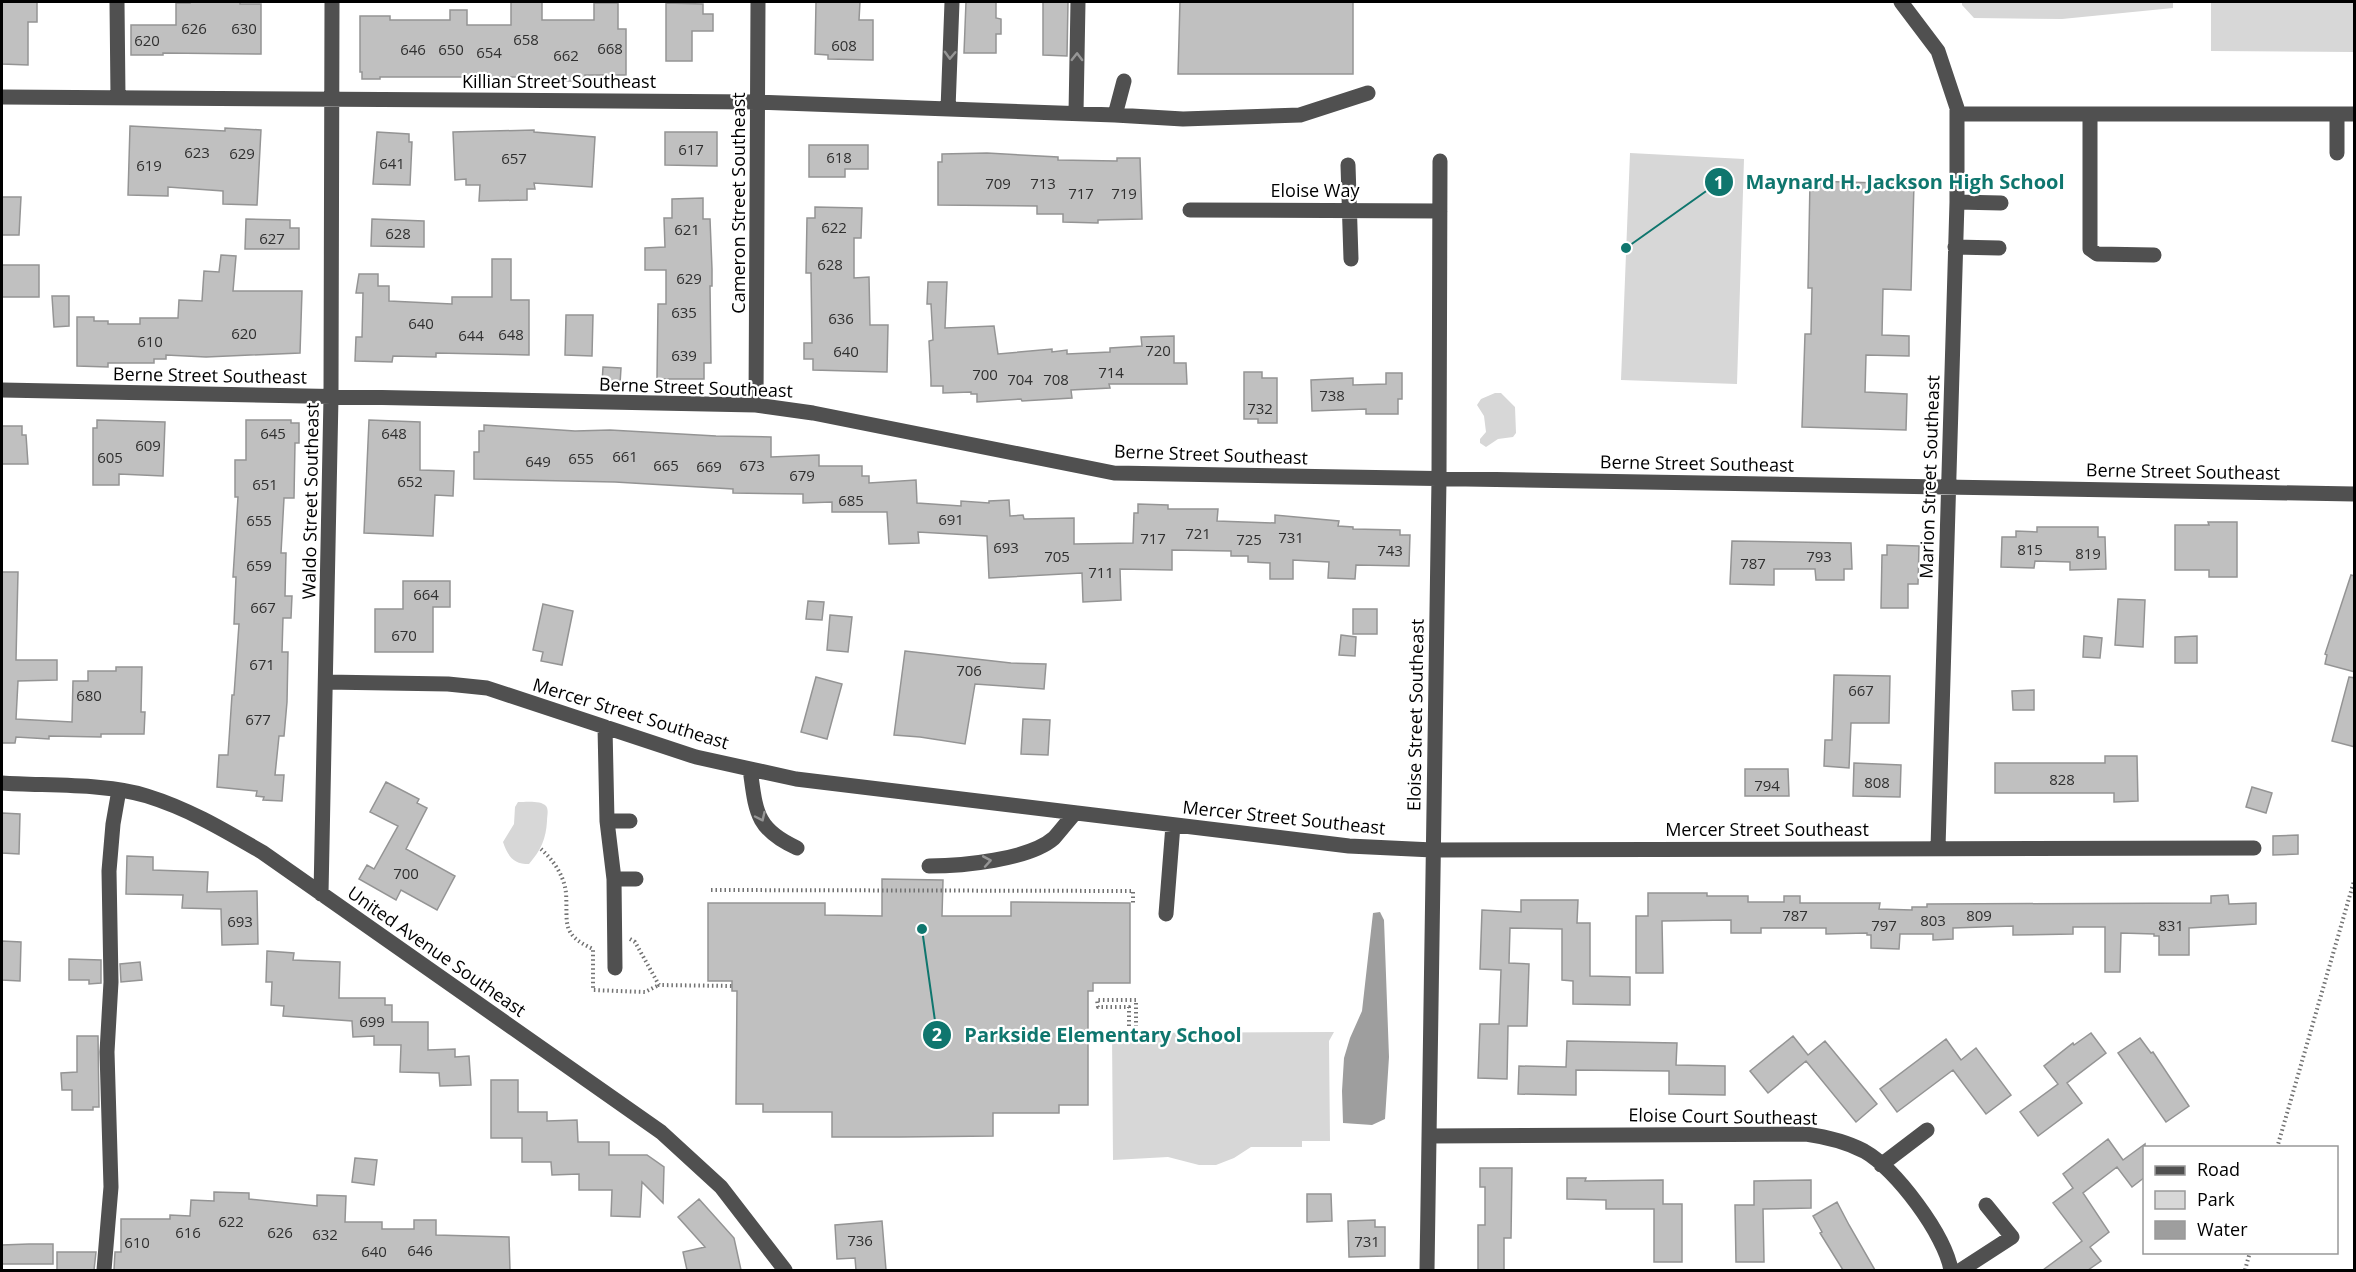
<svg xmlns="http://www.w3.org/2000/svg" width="2356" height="1272" font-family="'Open Sans',sans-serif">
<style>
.green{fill:#d7d7d7}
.water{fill:#9e9e9e}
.building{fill:#c0c0c0;stroke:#949494;stroke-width:1.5}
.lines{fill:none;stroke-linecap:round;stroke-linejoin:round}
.path{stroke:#727272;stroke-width:4;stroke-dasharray:1.5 3;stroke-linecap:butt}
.minor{stroke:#505050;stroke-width:15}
.oneway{stroke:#969696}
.labels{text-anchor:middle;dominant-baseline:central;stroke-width:4.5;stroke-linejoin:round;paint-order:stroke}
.number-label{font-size:15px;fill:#303030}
.street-label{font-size:18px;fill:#000;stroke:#fff}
.leader{fill:none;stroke:#0f766e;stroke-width:2}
.callout-dot{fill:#0f766e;stroke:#fff;stroke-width:2}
.mark-label{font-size:18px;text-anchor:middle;font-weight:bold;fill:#fff}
.callout-label{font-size:20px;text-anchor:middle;font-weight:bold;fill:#0f766e;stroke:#fff;stroke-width:4.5;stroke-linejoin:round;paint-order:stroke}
</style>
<rect width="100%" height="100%" fill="#fff"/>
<path class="green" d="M1962 2H2173V8L2062 19 1974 18 1962 5Z
M2211 2H2354V52L2211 51Z
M1630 153 1744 159 1737 384 1621 380Z
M1495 393H1501L1515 407 1516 433 1513 437 1498 439 1486 447 1480 443V439L1486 432 1484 416 1477 405 1481 399Z
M518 802C525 802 541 800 546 806 549 810 547 816 547 821 546 839 541 850 529 864 514 864 508 857 503 842L514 824 515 807Z
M1334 1032 1329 1041 1330 1141H1302V1147H1251L1234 1158 1216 1165H1199L1168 1157 1113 1160 1112 1033Z"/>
<path class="water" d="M1380 912 1384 920 1389 1057 1385 1119 1372 1125 1343 1123 1342 1091 1344 1058 1350 1038 1362 1011 1373 913Z"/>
<path class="building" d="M2 2H37V22H28V65L2 64Z
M190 2H240V4H261V54L163 53V55H131V25H176V3H190Z
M511 2H542V20H594V3H618V29H626V75H585L584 81H548V77H380V79H362V72H360V16H390V20H450V10H467V25H511Z
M816 2H860L859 20H873V60L828 59V55L815 54Z
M966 2H996V18L1001 19V34H996V53H964Z
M1043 2H1068L1067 56 1043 55Z
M1180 2H1353V74H1178Z
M666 3 703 4V14H713V31H692V61H666Z
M130 126 225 131V128L261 130 257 205 223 204V191L168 187V196L128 195Z
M534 130V132L595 137 592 187 534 183 535 189H527V200L479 201 480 185H466V179L455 180 453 132Z
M377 132 409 134V142H412L410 185 373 184Z
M665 132H717V166L665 165Z
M809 145H868V169H845V177H809Z
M987 153 1058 157V160L1117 161V158H1140L1142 219 1098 220V223L1063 222V214H1037V206L938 205V162H942V154Z
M1810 181 1914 184 1911 290 1883 289 1882 335 1909 336V356L1866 355 1865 392 1907 394 1906 430 1802 427 1805 334H1811L1812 288H1808Z
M2 197H21L19 235H2Z
M703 198V219H710L712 269V286H710L711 363H704V379H657L658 304H666V270H645V248L665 247 664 218H672V199Z
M815 207 862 208 861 238H854V278L869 277 870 325H888L887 372 813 370V359H804V343H812L811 273H806L807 218H815Z
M246 219 290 220V228H299V249H245Z
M372 219 424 221V247L371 246Z
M221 255 236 256 233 291H302L300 353 206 357 166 355V359H154V363H108V367L77 366V317H94V321H108V324H140V318H178L179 300 202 301 204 271 219 272Z
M492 259H511V300H529V355L436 353V357L393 356 392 362 355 361 356 337H362L363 293H356L359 274H378V286H389V301L452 304V297H492Z
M2 265H39V297H2Z
M928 282H947L945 328 994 326 998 354 1052 349V352L1067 350V354L1110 352V348L1142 346 1141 337 1174 336V363H1186L1187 384H1109L1110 388 1071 390 1072 398 1022 401 1021 399 977 402V394H971V392L943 393V386H931V380L929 341 933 340 931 304H927Z
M52 296H69V326L54 327Z
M566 315H593L592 356 565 355Z
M603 367 621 368 620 384 602 383Z
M1244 372H1262V378H1277V423H1258V419H1244Z
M1386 373H1402V399H1398V414H1366V409L1312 411 1311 380 1353 378V385L1386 384Z
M97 420 165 422 163 476 119 474V485H93V428H97Z
M246 420H291V423H299V443H295L294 498H284L281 553H286L285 596H292L291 618H283L282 652H288L287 702 284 736H279L275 775H284L282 801 263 800 264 797 256 796 257 791 217 787 219 755H228L232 695H234L239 624H234L236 577H233L238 497H235V460H246Z
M369 420 420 422V470L454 471 453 496 435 495 433 536 364 533Z
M484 425 575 431 610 430 716 436 771 437V457L819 455V466H862V476H869V483L916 480 917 503 961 506V501L989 503V501L1009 500 1010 516 1023 515 1024 519 1074 518V544L1133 543 1134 513H1138V504L1168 505V509H1218L1217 521 1275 523V515L1339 521 1338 526 1353 527V529L1400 530V535H1410L1409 566 1356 565 1355 579 1328 578 1329 562 1293 560V579H1270V563L1248 562V556H1231V551L1172 550V570L1120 569 1121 600 1083 602 1082 573 989 578 987 536 918 532 919 543 889 544 887 512H832V502L803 503V494L733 493V489L615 482 474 479V452H479V431H484Z
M2 426H22V435H26L28 464H2Z
M2208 522H2237V577H2209V570H2175V525H2209Z
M2037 527H2098V537H2105L2106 569 2070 570V562L2035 561 2034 568 2001 567 2002 537H2016V531L2037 532Z
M1732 541 1851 543 1852 569H1844V580H1816L1815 569H1774V585L1730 584Z
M1887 545 1919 546 1918 584H1908V608H1881L1882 555H1887Z
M2 572H18L16 660H57V680L18 681 16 719 72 722 73 681H88V671H116V667H142L141 712H145L144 734H101V737L49 736V739L16 737 15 743H2Z
M2351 575 2355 576V672L2325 664 2327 655 2325 654Z
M403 581H450V607H433V652H375V609H403Z
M2118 599 2145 600 2143 647 2115 645Z
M808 601 824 602 822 620 806 619Z
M543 604 573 611 562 665 541 661 543 652 533 650Z
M1353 609H1377V634H1353Z
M830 615 852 617 848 652 827 650Z
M1341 635 1356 637 1355 656 1339 655Z
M2084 636 2102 638 2100 658 2083 657Z
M2197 636V663H2175V637Z
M905 651 1011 663 1046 664 1044 689 975 684 965 744 920 737 894 735Z
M1834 675 1890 676 1889 723H1851L1849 768 1824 766 1825 740H1832Z
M816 677 842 684 827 739 801 732Z
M2349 677 2355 678V747L2332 741Z
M2034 690V710H2013L2012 691Z
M1023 719 1050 720 1048 755 1021 754Z
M2105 756H2137L2138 801 2114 802V793H1995V763H2105Z
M1854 763 1901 765 1900 797 1853 796Z
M1745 769H1788L1789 796H1745Z
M386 782 419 799 417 803 427 808 406 849 455 876 437 910 401 890 396 900 359 879 367 865 374 869 398 826 370 812Z
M2252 787 2272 793 2266 813 2246 807Z
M2 813 20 814 19 854 2 853Z
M2298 835V854L2273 855V836Z
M127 856 153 857V870L208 872 207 892 257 891 258 944 222 945 221 909 182 908 183 895 126 894Z
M882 879 943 880 942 916H1011V902L1130 903V983H1093V991H1088V1105H1059V1113H993V1136L900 1137H832V1112H763V1104H736L737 991H732V981H708V903H825V915L882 916Z
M1648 893H1707V896H1748V902H1784V896H1800V903H1880L1879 909 1912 910V907H1927V904L2211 903V896L2228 895 2229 904 2256 903V924L2189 928V955H2159V936H2154V934L2121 933 2120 972H2105V927H2073V934L2013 935V926L1953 928V939L1933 940V934H1900L1899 949 1871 948V935H1867V933L1826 934V928H1761V933H1731V920L1662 921 1663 973H1636V916H1648Z
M1521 900H1578L1577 923H1590V976L1630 977V1005L1573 1004V981L1562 980V929L1510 928 1509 963 1529 964 1527 1026H1508L1507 1079 1478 1078 1480 1024H1499L1501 970 1480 969 1482 910 1521 912Z
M2 941 21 942 20 981 2 980Z
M267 951 294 953 293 960 340 962 339 998H385V1005H392V1022H428V1050L455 1049V1057L469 1056 471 1085 440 1086 439 1073 400 1072 401 1045H374V1036L353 1037 352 1021 283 1016 284 1006 271 1005 272 982H266Z
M69 959 101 960V983L89 984V980H69Z
M140 962 142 980 121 982 120 964Z
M2091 1033 2106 1053 2067 1083 2082 1103 2038 1136 2020 1112 2058 1084 2044 1066 2073 1043 2074 1045Z
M77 1036H98L99 1107H93V1110H72V1090H62L61 1073 77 1072Z
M1793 1036 1808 1055 1825 1041 1877 1104 1856 1122 1806 1061 1768 1093 1750 1071Z
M2140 1038 2151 1053 2153 1052 2189 1106 2166 1122 2118 1053Z
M1946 1039 1961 1060 1976 1048 2011 1095 1986 1114 1953 1070 1897 1112 1880 1089Z
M1567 1041 1677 1043 1676 1065 1725 1066V1095L1669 1094V1071L1576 1070V1095L1518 1094 1519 1066 1566 1067Z
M491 1080H518V1112H547V1121L577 1120 578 1142H609V1155H647L664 1167 663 1203 642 1182 640 1217 611 1216 612 1190H579V1174L552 1175 551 1162H522V1138H491Z
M2108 1139 2123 1160 2145 1144V1177L2132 1187 2117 1167 2083 1193 2109 1232 2090 1247 2101 1261 2088 1270H2043L2082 1241 2053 1203 2073 1188 2063 1174Z
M355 1158 377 1160 374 1185 352 1182Z
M1480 1168H1512L1511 1238H1504V1270H1478V1225H1485V1187H1480Z
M1567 1178H1586L1585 1181 1663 1180V1204H1682V1262H1654V1209H1606V1200L1567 1199Z
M1811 1180V1208L1763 1209 1764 1262H1736L1735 1205H1754V1181Z
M214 1192 249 1193V1199L317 1206V1195L346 1196 345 1222H382V1229H414V1220H436V1235L509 1237 510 1270H114L115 1252H121V1219H170V1215L190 1216 191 1200 214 1201Z
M1307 1194H1331L1332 1221 1307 1222Z
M699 1199 734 1238 741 1270H687L683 1252 705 1247 678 1217Z
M1837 1202 1849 1225 1875 1270H1843L1820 1233 1822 1232 1813 1216Z
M1375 1220V1227H1385V1256L1349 1257 1348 1221Z
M882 1221 886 1270H856L855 1258 837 1259 835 1225Z
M29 1244H53V1264H2V1245Z
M57 1252H96L94 1270H57Z"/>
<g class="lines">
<path class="path" d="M541 849C553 860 564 875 566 893 568 923 560 934 593 949V990L645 992 659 985
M711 890 1133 891V903
M630 939 635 942 659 985 732 986
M1129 1026V1007H1098L1097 1000H1136V1026
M2277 1148 2354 881
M2245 1270 2250 1252"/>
<path class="minor" d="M117 2 118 97
M1901 2 1938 51 1957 108V202L1938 848
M2 97 758 102 1115 115 1183 119 1300 115 1368 93
M948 109 952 2
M1076 113 1078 2
M1957 114H2354
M2090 114V249L2097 254 2154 255
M2337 114V153
M1115 115 1124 81
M1348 165 1351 259
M1957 202 2001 203
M1190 210 1440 211
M1955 247 1999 248
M2 390 756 405 813 413 1114 473 2354 494
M756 405 758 2
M326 682 448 684 487 688 696 757 796 779 1349 846 1433 850 2254 848
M605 727 607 821H630
M750 769C756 811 755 829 797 848
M2 783C44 786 108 783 147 796 189 809 224 830 262 852L661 1132 721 1187 785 1270
M607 821 614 879H636
M929 866C961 866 1029 860 1054 838 1061 830 1068 821 1075 813
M614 879 615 968
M321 894 331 397 332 2
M1166 914 1173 825
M1429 1136 1806 1134C1827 1137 1845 1141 1864 1151 1896 1169 1945 1235 1951 1270
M1881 1165 1927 1130
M104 1270 111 1187 107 1052 111 982 109 871 113 824 119 790
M1427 1270 1439 479 1440 161
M1961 1270 2012 1237 1986 1205"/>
</g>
<defs><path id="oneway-chevron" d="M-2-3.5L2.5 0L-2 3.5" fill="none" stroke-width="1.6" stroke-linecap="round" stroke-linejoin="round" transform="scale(1.5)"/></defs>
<g class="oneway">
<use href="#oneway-chevron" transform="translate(950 55) rotate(92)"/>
<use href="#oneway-chevron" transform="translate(1077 57) rotate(-89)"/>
<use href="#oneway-chevron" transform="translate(761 817) rotate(65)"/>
<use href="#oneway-chevron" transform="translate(987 861) rotate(-10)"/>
</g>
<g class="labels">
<g class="number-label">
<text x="194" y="28">626</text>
<text x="244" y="28">630</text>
<text x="526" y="39">658</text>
<text x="147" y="40">620</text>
<text x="844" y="45">608</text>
<text x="610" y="48">668</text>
<text x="413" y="49">646</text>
<text x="451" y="49">650</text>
<text x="489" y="52">654</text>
<text x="566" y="55">662</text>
<text x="691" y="149">617</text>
<text x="197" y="152">623</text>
<text x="242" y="153">629</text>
<text x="839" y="157">618</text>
<text x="514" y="158">657</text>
<text x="392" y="163">641</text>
<text x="149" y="165">619</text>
<text x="998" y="183">709</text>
<text x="1043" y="183">713</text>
<text x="1081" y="193">717</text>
<text x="1124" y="193">719</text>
<text x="834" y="227">622</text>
<text x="687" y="229">621</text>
<text x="398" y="233">628</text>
<text x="272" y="238">627</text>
<text x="830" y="264">628</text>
<text x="689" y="278">629</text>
<text x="684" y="312">635</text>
<text x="841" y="318">636</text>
<text x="421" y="323">640</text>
<text x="244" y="333">620</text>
<text x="511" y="334">648</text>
<text x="471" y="335">644</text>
<text x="150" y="341">610</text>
<text x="1158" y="350">720</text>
<text x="846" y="351">640</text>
<text x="684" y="355">639</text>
<text x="1111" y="372">714</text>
<text x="985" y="374">700</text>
<text x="1020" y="379">704</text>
<text x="1056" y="379">708</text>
<text x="1332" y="395">738</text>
<text x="1260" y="408">732</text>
<text x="273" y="433">645</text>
<text x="394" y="433">648</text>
<text x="148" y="445">609</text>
<text x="625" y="456">661</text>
<text x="110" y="457">605</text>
<text x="581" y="458">655</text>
<text x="538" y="461">649</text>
<text x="666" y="465">665</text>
<text x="752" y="465">673</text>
<text x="709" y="466">669</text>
<text x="802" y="475">679</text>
<text x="410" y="481">652</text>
<text x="265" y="484">651</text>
<text x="851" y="500">685</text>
<text x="951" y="519">691</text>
<text x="259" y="520">655</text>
<text x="1198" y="533">721</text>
<text x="1291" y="537">731</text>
<text x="1153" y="538">717</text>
<text x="1249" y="539">725</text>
<text x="1006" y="547">693</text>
<text x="2030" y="549">815</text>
<text x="1390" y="550">743</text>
<text x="2088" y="553">819</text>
<text x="1057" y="556">705</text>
<text x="1819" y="556">793</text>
<text x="1753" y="563">787</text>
<text x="259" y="565">659</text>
<text x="1101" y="572">711</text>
<text x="426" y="594">664</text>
<text x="263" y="607">667</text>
<text x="404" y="635">670</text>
<text x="262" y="664">671</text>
<text x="969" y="670">706</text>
<text x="1861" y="690">667</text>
<text x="89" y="695">680</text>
<text x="258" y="719">677</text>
<text x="2062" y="779">828</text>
<text x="1877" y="782">808</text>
<text x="1767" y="785">794</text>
<text x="406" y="873">700</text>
<text x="1795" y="915">787</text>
<text x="1979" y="915">809</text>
<text x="1933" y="920">803</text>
<text x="240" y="921">693</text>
<text x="1884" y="925">797</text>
<text x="2171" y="925">831</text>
<text x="372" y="1021">699</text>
<text x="231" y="1221">622</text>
<text x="188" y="1232">616</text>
<text x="280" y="1232">626</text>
<text x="325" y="1234">632</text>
<text x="860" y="1240">736</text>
<text x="1367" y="1241">731</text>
<text x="137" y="1242">610</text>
<text x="420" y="1250">646</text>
<text x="374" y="1251">640</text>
</g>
<g class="street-label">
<text x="559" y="81">Killian Street Southeast</text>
<text x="1315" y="190">Eloise Way</text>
<text transform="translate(738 203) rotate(-90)">Cameron Street Southeast</text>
<text transform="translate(210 375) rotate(1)">Berne Street Southeast</text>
<text transform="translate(696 387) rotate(2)">Berne Street Southeast</text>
<text transform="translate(1211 454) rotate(2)">Berne Street Southeast</text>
<text transform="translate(1697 463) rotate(1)">Berne Street Southeast</text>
<text transform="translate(2183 471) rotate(1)">Berne Street Southeast</text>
<text transform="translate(1929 477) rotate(-88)">Marion Street Southeast</text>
<text transform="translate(310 501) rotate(-89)">Waldo Street Southeast</text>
<text transform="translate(631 713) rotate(17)">Mercer Street Southeast</text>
<text transform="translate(1415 715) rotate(-89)">Eloise Street Southeast</text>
<text transform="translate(1284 817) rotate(6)">Mercer Street Southeast</text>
<text x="1767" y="829">Mercer Street Southeast</text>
<text transform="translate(437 951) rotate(35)">United Avenue Southeast</text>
<text transform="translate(1723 1116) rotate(1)">Eloise Court Southeast</text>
</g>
</g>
<path class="leader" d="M1626 248L1719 182M922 929L937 1035"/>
<g class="callout-dot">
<circle cx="1626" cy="248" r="6"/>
<circle cx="922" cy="929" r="6"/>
<circle cx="1719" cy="182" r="15"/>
<circle cx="937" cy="1035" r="15"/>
</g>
<g class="mark-label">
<text x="1719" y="189">1</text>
<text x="937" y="1041">2</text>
</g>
<g class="callout-label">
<text x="1905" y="189">Maynard H. Jackson High School</text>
<text x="1103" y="1042">Parkside Elementary School</text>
</g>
<rect width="2356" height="1272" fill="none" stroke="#000000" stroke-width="6"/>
<rect x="2143" y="1146" width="195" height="108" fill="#ffffff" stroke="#999999" stroke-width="1.5"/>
<rect x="2155" y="1166" width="30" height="9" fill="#505050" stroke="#999999" stroke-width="1.5"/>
<text x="2197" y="1176" font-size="18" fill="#000000">Road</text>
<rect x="2155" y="1191" width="30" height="18" fill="#d7d7d7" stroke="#999999" stroke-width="1.5"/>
<text x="2197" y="1206" font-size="18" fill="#000000">Park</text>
<rect x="2155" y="1221" width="30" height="18" fill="#9e9e9e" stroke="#999999" stroke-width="1.5"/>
<text x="2197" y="1236" font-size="18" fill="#000000">Water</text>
</svg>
